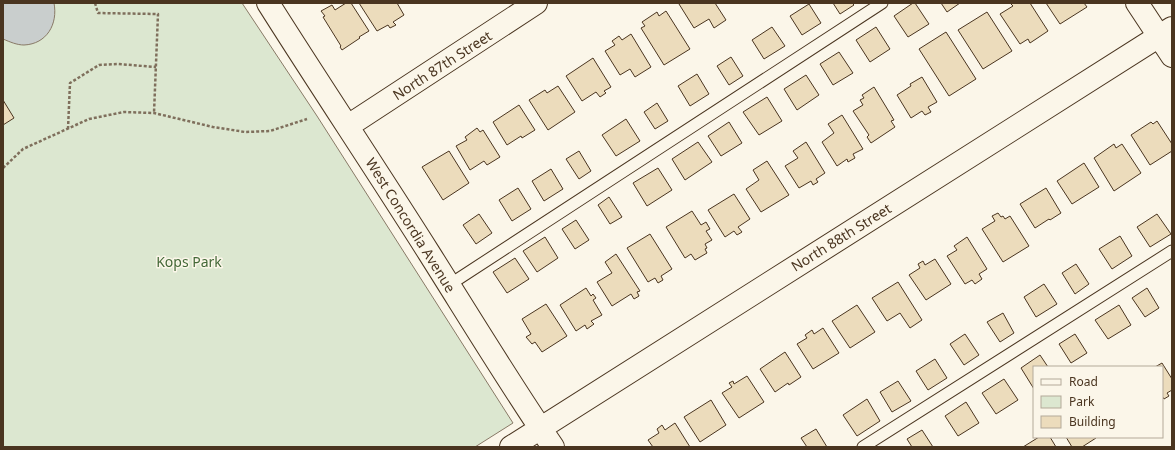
<svg xmlns="http://www.w3.org/2000/svg" width="1175" height="450" font-family="'Noto Sans',sans-serif">
<style>
.green{fill:#dce7d0;stroke:#887966}
.water{fill:#c9cecd;stroke:#887966}
.building{fill:#ecdcbc;stroke:#4a3520}
.lines{fill:none;stroke-linecap:round;stroke-linejoin:round}
.lane-casing{stroke:#4a3520;stroke-width:13}
.street-casing{stroke:#4a3520;stroke-width:24}
.path{stroke:#7f6f5c;stroke-width:2.5;stroke-dasharray:3 2;stroke-linecap:butt}
.lane{stroke:#fbf6e9;stroke-width:11}
.street{stroke:#fbf6e9;stroke-width:22}
.labels{text-anchor:middle;dominant-baseline:central;stroke-width:3;stroke-linejoin:round;paint-order:stroke}
.street-label{font-size:14px;fill:#4a3520;stroke:#fbf6e9}
.park-label{font-size:14px;fill:#436837;stroke:#fbf6e9}
</style>
<rect width="100%" height="100%" fill="#fbf6e9"/>
<path class="green" d="M3 3H242L317 116 513 423 475 447H3Z"/>
<path class="water" d="M3 3H54C58 24 47 44 24 45 17 45 10 42 3 39Z"/>
<path class="building" d="M346 3H351L369 31 359 37 360 38 342 50 340 47 341 46 323 17 325 16 321 11 332 5 335 10Z
M359 3H397L404 15 393 22 396 25 390 28 388 25 377 31Z
M680 3H715L726 20 714 28 709 19 694 28 679 4Z
M833 3H852L854 5 840 14Z
M913 3H915L929 24 908 37 894 16Z
M941 3H960L947 12Z
M1010 3H1030L1048 31 1030 43 1028 39 1020 44 1000 14 1013 6Z
M1046 3H1084L1087 7 1060 24Z
M809 4 821 23 802 35 790 16Z
M666 11 690 49 664 65 641 28 645 26 642 22 657 12 659 16Z
M987 12 1012 51 983 69 958 30Z
M772 27 785 46 764 59 752 40Z
M876 27 890 49 870 62 856 40Z
M946 32 976 79 949 96 919 49Z
M631 34 651 67 635 77 630 69 620 75 605 51 615 45 612 41 619 36 622 40Z
M839 52 853 73 833 85 820 64Z
M731 57 743 76 729 85 717 66Z
M593 58 611 87 604 91 606 93 600 97 596 92 582 101 566 76Z
M697 74 709 94 690 106 678 86Z
M806 75 819 95 797 110 784 89Z
M922 77 937 102 928 107 931 112 925 115 922 111 911 118 897 95 911 86 910 84Z
M558 86 575 112 548 130 529 100 545 90 547 93Z
M874 87 894 120 891 121 895 127 871 143 867 137 869 135 853 111 863 105 860 100 864 98 862 95Z
M767 97 782 121 759 135 743 112Z
M3 100 14 118 3 125Z
M657 103 668 121 655 129 644 112Z
M519 105 535 130 522 138 521 136 507 145 493 122Z
M842 115 863 149 853 154 855 158 848 162 847 159 837 166 822 142 834 133 828 124Z
M626 119 640 141 616 156 602 135Z
M1157 121 1172 144V151L1150 165 1131 135 1151 122 1153 124Z
M729 122 742 143 721 156 708 136Z
M477 128 480 132 483 130 500 157 487 165 484 161 470 170 456 146 467 140 465 137Z
M698 142 712 162 685 180 672 159Z
M806 142 825 173 816 179 818 182 813 185 811 181 799 188 785 166 798 158 793 151Z
M1114 144 1116 148 1122 144 1141 173 1114 191 1094 158Z
M449 151 469 183 443 200 422 167Z
M579 151 591 171 579 179 566 159Z
M767 161 789 195 761 212 746 189 759 180 753 170Z
M1084 163 1099 187 1072 204 1057 181Z
M658 168 672 190 647 206 633 183Z
M551 169 563 189 544 201 532 181Z
M518 188 531 209 512 221 499 200Z
M1046 188 1061 213 1050 220 1049 219 1035 228 1020 204Z
M734 194 750 219 738 227 742 232 737 235 734 231 725 237 708 210Z
M609 197 622 217 610 224 598 205Z
M692 211 701 225 706 222 710 229 706 231 712 240 705 244 707 248 705 249 707 253 695 260 691 254 685 258 666 227Z
M998 213 1001 217 1003 216 1005 219 1010 216 1029 246 1003 262 982 229 995 221 992 216Z
M479 214 492 233 476 244 463 225Z
M1157 214 1171 234 1150 247 1137 227Z
M576 220 589 240 575 249 562 229Z
M650 234 672 269 661 276 663 280 658 283 655 278 648 282 627 248Z
M1120 236 1132 256 1112 269 1099 249Z
M545 237 558 258 537 272 523 251Z
M967 237 987 269 979 274 982 279 975 284 972 280 965 284 947 256 957 250 954 246Z
M616 254 640 291 637 292 639 296 634 299 631 294 612 306 597 282 612 273 605 262Z
M515 258 529 279 507 293 493 272Z
M935 259 951 284 926 300 909 275 920 268 918 264 923 261 925 265Z
M1076 264 1089 284 1075 294 1062 273Z
M898 282 922 320 910 328 900 313 887 321 872 298Z
M1044 284 1057 304 1036 317 1024 297Z
M586 288 591 296 593 294 596 298 593 300 602 315 591 321 594 324 587 329 585 325 576 331 560 305Z
M1147 288 1159 308 1145 317 1132 298Z
M546 304 567 336 542 352 535 342 532 344 526 337 531 334 522 319Z
M857 305 875 332 850 348 832 321Z
M1119 305 1131 325 1108 339 1095 320Z
M1003 313 1014 333 1000 342 987 322Z
M823 328 839 353 813 369 797 344 807 338 805 335 812 330 814 334Z
M965 334 979 355 964 365 950 344Z
M1075 334 1087 353 1071 363 1059 344Z
M785 352 801 377 789 385 788 383 775 392 760 369Z
M1040 355 1048 367H1034V389L1021 368Z
M935 359 947 378 928 390 916 371Z
M1162 363 1172 379V390L1167 393 1169 396 1164 399 1162 396V367H1155Z
M747 376 764 402 739 418 722 393 732 387 729 383 733 381 734 384Z
M1004 379 1018 400 996 414 982 393Z
M898 381 911 401 892 412 880 392Z
M867 399 880 421 857 436 843 415Z
M711 400 726 425 700 442 684 417Z
M966 402 979 423 958 436 945 416Z
M675 423 690 447H653L648 440 659 433 657 429 662 425 665 430Z
M816 429 827 447H807L801 438Z
M922 430 933 447H912L907 439Z
M1039 437H1050L1056 447H1023Z
M1066 437H1096V438L1082 447H1072Z"/>
<g class="lines">
<defs>
<path id="lane" d="M449 285 882 3
M863 447 1172 251"/>
<path id="street" d="M268 3C321 87 376 169 429 253 470 318 510 384 553 447
M1137 3 1172 56
M348 126 536 3
M511 447 1172 28"/>
</defs>
<use href="#lane" class="lane-casing"/>
<use href="#street" class="street-casing"/>
<path class="path" d="M95 3 98 13 158 14 154 113
M68 129 70 83 99 65 118 64 156 67
M3 168 23 149 89 119 124 112 154 113 213 127 245 132 270 131 307 119"/>
<use href="#lane" class="lane"/>
<use href="#street" class="street"/>
</g>
<g class="labels">
<g class="street-label">
<text transform="translate(442 65) rotate(-33)">North 87th Street</text>
<text transform="translate(411 225) rotate(58)">West Concordia Avenue</text>
<text transform="translate(841 237) rotate(-32)">North 88th Street</text>
</g>
<g class="park-label">
<text x="189" y="261">Kops Park</text>
</g>
</g>
<rect width="1175" height="450" fill="none" stroke="#4a3520" stroke-width="8"/>
<rect x="1033" y="366" width="130" height="72" fill="#fbf6e9" stroke="#b4a999"/>
<rect x="1041" y="379" width="20" height="6" fill="#fbf6e9" stroke="#b4a999"/>
<text x="1069" y="386" font-size="12" fill="#4a3520">Road</text>
<rect x="1041" y="396" width="20" height="12" fill="#dce7d0" stroke="#b4a999"/>
<text x="1069" y="406" font-size="12" fill="#4a3520">Park</text>
<rect x="1041" y="416" width="20" height="12" fill="#ecdcbc" stroke="#b4a999"/>
<text x="1069" y="426" font-size="12" fill="#4a3520">Building</text>
</svg>
